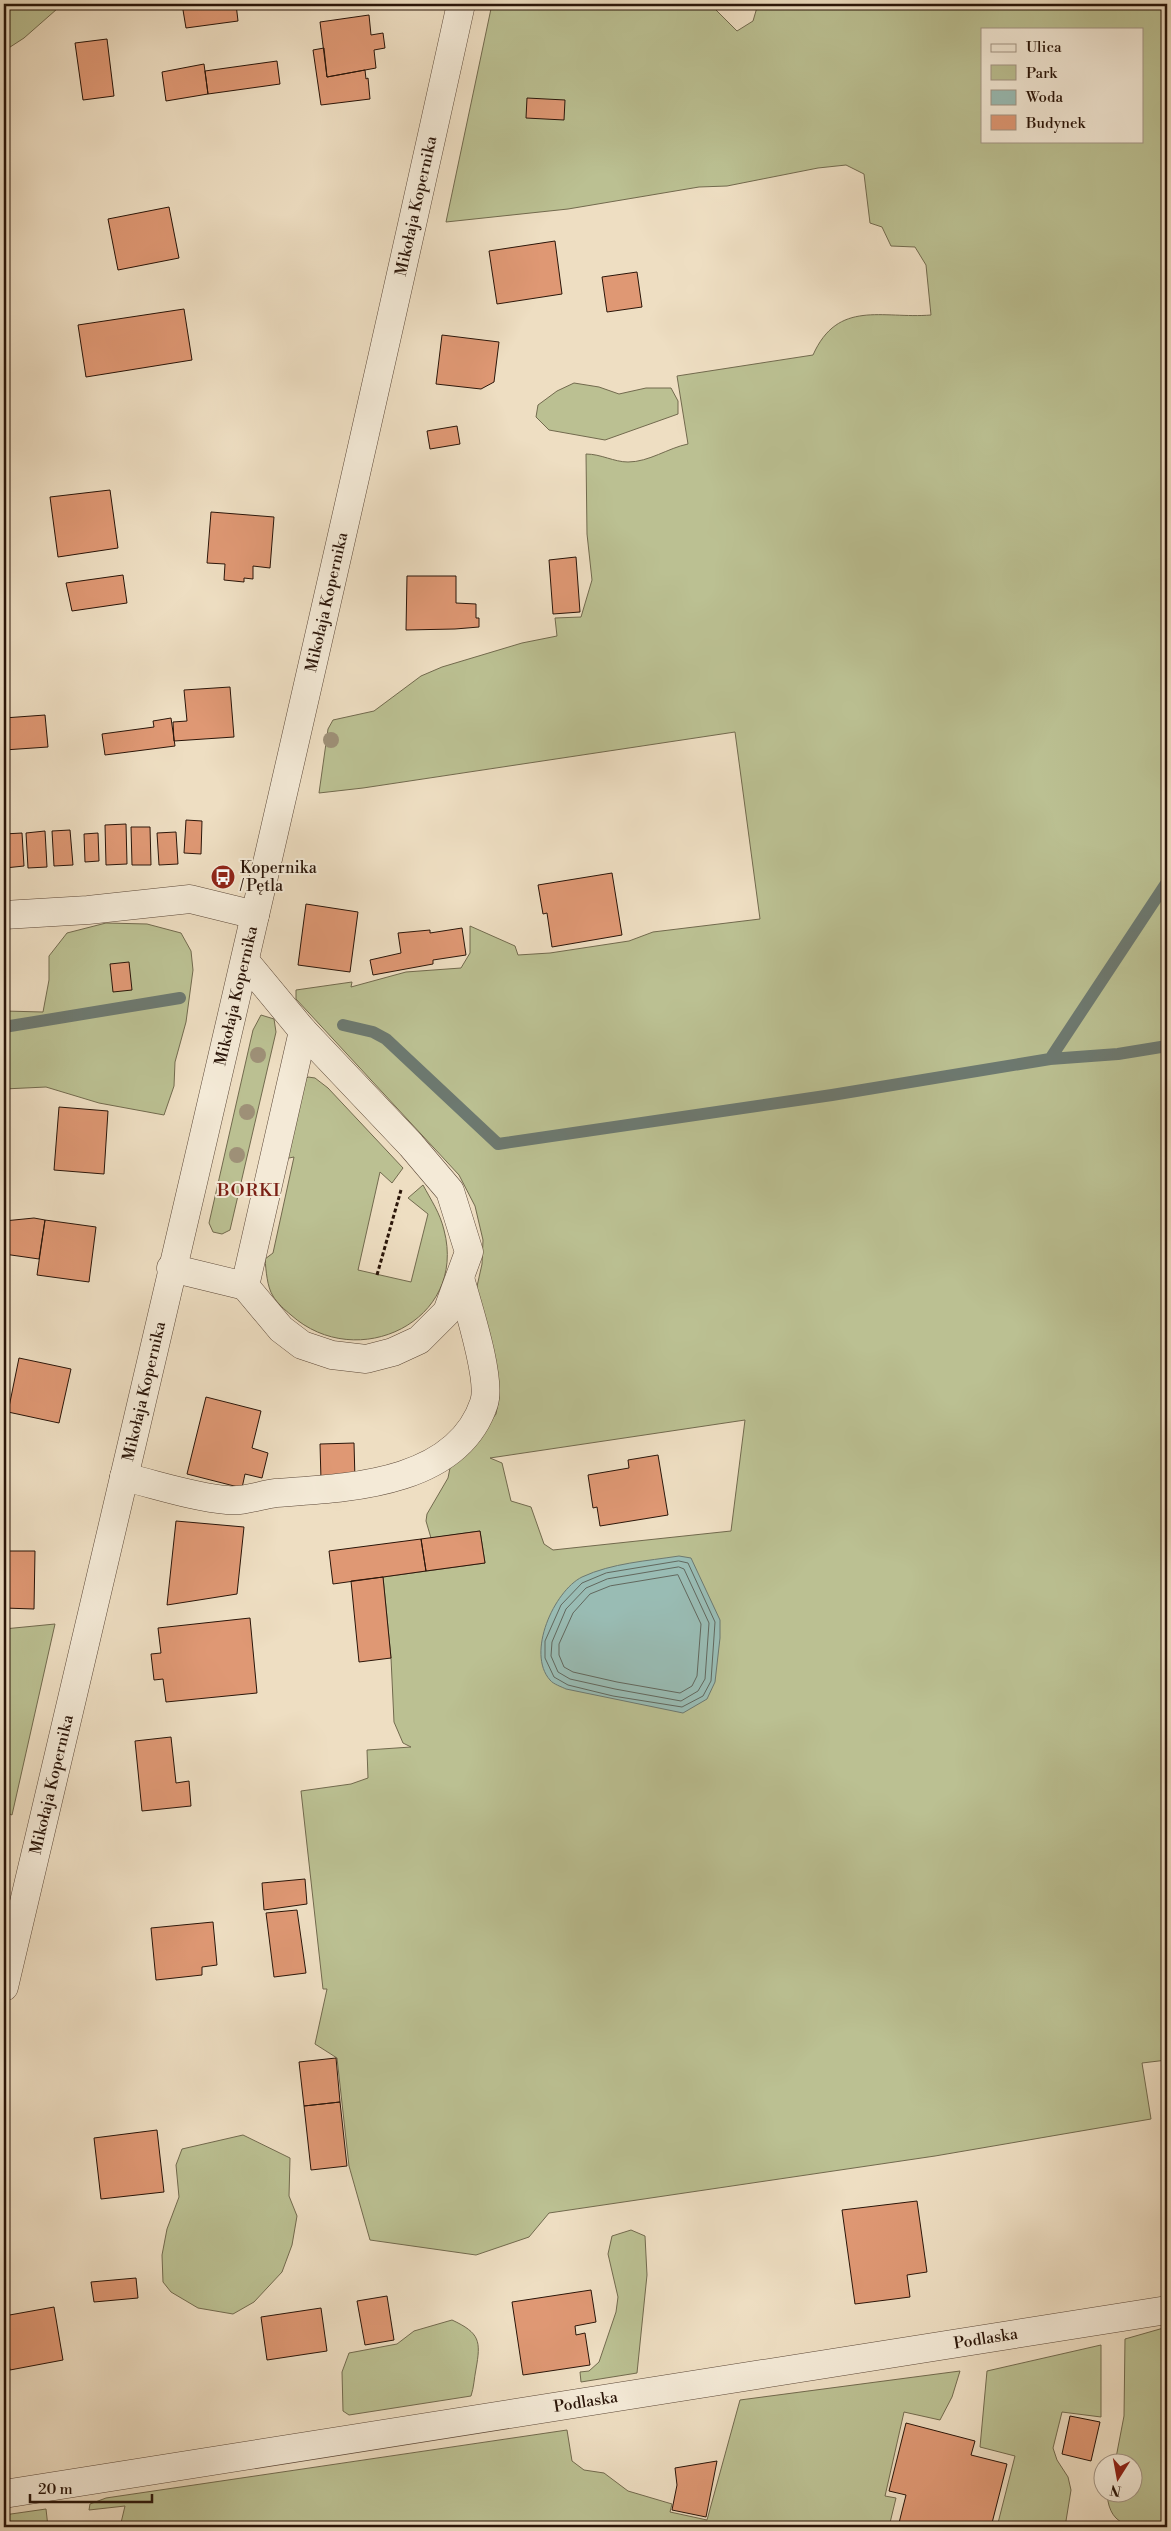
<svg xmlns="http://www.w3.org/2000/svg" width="1171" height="2531" font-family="'Libre Bodoni',serif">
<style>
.green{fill:#bbc092;stroke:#726a4e;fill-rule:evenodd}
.water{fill:#99bcb4;stroke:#6d7970}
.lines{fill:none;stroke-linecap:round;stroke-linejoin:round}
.shore{stroke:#62685e;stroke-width:1}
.stream{stroke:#6d7970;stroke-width:12}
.building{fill:#df9874;stroke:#2a1509}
.minor-casing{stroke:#5b4737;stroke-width:29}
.path{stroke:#2a1509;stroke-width:3;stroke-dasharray:4 2.5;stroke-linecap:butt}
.minor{stroke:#f4ead7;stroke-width:28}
.tree{fill:#9e9077}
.labels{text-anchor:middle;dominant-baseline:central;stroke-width:4;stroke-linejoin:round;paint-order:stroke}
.street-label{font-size:16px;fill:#2a1509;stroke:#f4ead7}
.poi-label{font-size:16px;fill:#2a1509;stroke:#f4ead7;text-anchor:start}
.neighbourhood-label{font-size:18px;letter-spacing:1px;fill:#7a1f14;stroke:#f4ead7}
</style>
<rect width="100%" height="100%" fill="#eedec2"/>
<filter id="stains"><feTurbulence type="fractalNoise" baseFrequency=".004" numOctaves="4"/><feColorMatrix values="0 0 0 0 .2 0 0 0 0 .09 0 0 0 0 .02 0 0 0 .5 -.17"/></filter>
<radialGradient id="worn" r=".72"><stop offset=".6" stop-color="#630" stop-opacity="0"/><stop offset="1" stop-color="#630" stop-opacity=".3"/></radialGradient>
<path class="green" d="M4 4H58L57 9 24 38 4 51Z
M492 4H710L737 31 753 21 758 4H1167V2060L1142 2063 1151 2119 935 2156 549 2213 529 2237 476 2255 370 2240 349 2166 337 2058 315 2044 327 1989H323L301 1791 351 1784 368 1778 367 1750 411 1747 403 1743 394 1722 391 1658 383 1577 485 1563 480 1531 431 1538 426 1521 427 1514 448 1478 451 1463 477 1439 496 1414 499 1397 496 1370 474 1300 482 1264 483 1240 475 1206 459 1175 296 999V990L352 982 351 987 406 972 461 968 470 953V926L515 946 518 955 550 953 629 941 653 932 760 919 735 732 363 788 319 793 328 729 333 720 374 711 421 676 442 667 522 643 557 636 555 618 581 617 592 580 587 534 586 454C601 454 614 462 628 462 649 462 668 448 688 444L677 376 813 355C838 299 882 319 931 315L926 265 915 247 891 246 882 227 870 223 864 174 846 165 818 168 727 186 699 187 568 209 446 222ZM982 29H1142V141H982ZM745 1420 731 1531 553 1550 544 1544 531 1507 511 1501 502 1463 490 1458Z
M574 383 599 387 619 394 646 388H671L678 401V414L605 440 549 430 536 417 538 405 557 391Z
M106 923 147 924 181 933 191 951 193 970 186 1022 175 1062 174 1086 164 1115 99 1103 46 1087 4 1089V1011L43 1012 49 980V956L67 933Z
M261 1015 274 1019 276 1032 230 1230 222 1234 213 1232 209 1223 253 1030Z
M308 1077 315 1078 328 1088 403 1168 392 1183 380 1172 358 1270 411 1282 428 1214 408 1198 423 1185C431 1200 440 1213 444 1230 468 1321 357 1374 291 1315 285 1310 277 1303 273 1296 267 1287 266 1270 265 1259L273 1253 294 1157 284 1159 304 1081Z
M55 1624 12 1815 5 1812 4 1817V1629Z
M243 2135 290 2158 289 2196 297 2216 292 2245 282 2272 254 2302 233 2314 198 2308 171 2292 163 2282 162 2255 167 2229 179 2197 176 2165 182 2149Z
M631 2230 645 2236 647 2275 637 2373 581 2382 580 2372 589 2371 599 2362 616 2312 618 2297 608 2254 612 2236Z
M452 2320C480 2333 481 2341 476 2369 474 2379 474 2387 471 2396L349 2415 343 2411 342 2372 349 2353 397 2344 414 2331Z
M1167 2327V2527C1136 2527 1110 2531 1107 2494H1134V2464L1115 2463 1124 2416 1125 2339Z
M1101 2345V2417L1062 2412 1053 2448 1057 2460 1068 2477 1071 2490 1065 2527H997L1015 2456 980 2447 987 2371Z
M960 2371 952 2397 940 2420 904 2412 885 2496 896 2498 889 2527H120L125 2506 89 2510 90 2504 106 2498 567 2430 572 2461 584 2470 604 2473 628 2491 672 2504 670 2512 707 2520 740 2400Z
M46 2509 48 2527H4V2515Z"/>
<path class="water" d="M679 1556 691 1558 720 1620V1638L715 1682 707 1699 683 1713 566 1689C562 1687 553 1684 550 1680 526 1653 554 1591 582 1577 612 1563 647 1561 679 1556Z"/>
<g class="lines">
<path class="shore" d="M679 1561 688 1563 715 1622 711 1681 703 1696 682 1707 613 1696 568 1685 554 1677 545 1658V1641L561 1605 582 1583 606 1573Z
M679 1567 684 1569 709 1623 705 1679 698 1691 681 1701 615 1689 570 1679 558 1672 551 1656 552 1642 566 1609 586 1588 607 1579Z
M678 1575 701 1624 697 1676 692 1686 680 1693 617 1682 573 1672 564 1667 559 1655V1644L573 1613 590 1594 610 1586Z"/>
<path class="stream" d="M343 1025 373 1032 386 1039 498 1144 832 1095 1050 1059 1118 1054 1167 1046
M4 1027 180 998
M1050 1059 1167 882"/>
</g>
<path class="building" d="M182 4H236L238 21 186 28Z
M369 15 371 35 383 33 385 48 374 50 376 68 327 77 320 22Z
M107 39 114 96 83 100 75 43Z
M324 48 327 77 365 70 366 79 368 78 370 99 321 105 313 50Z
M277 61 280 84 208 94 205 71Z
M204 64 208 94 166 101 162 72Z
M527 98 565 100 564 120 526 118Z
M169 207 179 258 118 270 108 219Z
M555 241 562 294 497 304 489 251Z
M637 272 642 307 607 312 602 277Z
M184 309 192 360 86 377 78 325Z
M442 335 499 342 494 382 481 389 436 384Z
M457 426 460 444 430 449 427 431Z
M110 490 118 548 58 557 50 497Z
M211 512 274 517 270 568 253 566V579L244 578V582L224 580 225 564 207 563Z
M576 557 580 612 553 614 549 560Z
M123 575 127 603 72 611 66 583Z
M407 576H456V603L476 604V618H479V627L455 629 406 630Z
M230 687 234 737 174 741 173 722 187 721 184 690Z
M45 715 48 747 4 750V718Z
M171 718 175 746 105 755 102 734 154 727 153 721Z
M186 820 202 821 201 854 184 853Z
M126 824 127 864 106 865 105 825Z
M131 827H150L151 865H132Z
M70 830 73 865 54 866 52 831Z
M45 831 47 867 28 868 26 833Z
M176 832 178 864 159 865 157 833Z
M22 833 24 866 5 868 4 834Z
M98 833 99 861 85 862 84 834Z
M612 873 622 935 552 947 547 913 543 914 538 885Z
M306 904 358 912 350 972 298 965Z
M462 928 466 955 433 960V964L373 975 370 960 401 953 398 933 430 930V933Z
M129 962 132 990 113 992 110 964Z
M59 1107 108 1111 104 1174 54 1170Z
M34 1218 45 1220 39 1259 4 1254V1221Z
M45 1220 96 1227 89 1282 37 1275Z
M19 1358 71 1369 59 1423 8 1412Z
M206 1397 261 1411 252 1448 268 1453 262 1478 245 1474 242 1488 187 1474Z
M354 1443 355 1480H321L320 1444Z
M658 1455 668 1515 600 1526 597 1507 593 1508 588 1475 629 1468 628 1460Z
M176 1521 244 1527 237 1594 167 1605Z
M480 1531 485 1563 426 1571 421 1539Z
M421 1539 426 1571 333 1584 329 1551Z
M4 1551H35L34 1609 4 1608Z
M383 1577 391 1658 359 1662 351 1581Z
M250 1618 257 1693 166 1702 163 1679 154 1680 151 1654 161 1653 158 1628Z
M171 1737 176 1783 189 1781 191 1806 142 1811 135 1741Z
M305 1879 307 1904 264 1910 262 1883Z
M297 1910 306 1973 274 1977 266 1913Z
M213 1922 217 1965 202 1967V1975L156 1980 151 1928Z
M336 2058 340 2102 304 2106 299 2062Z
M340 2102 347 2166 311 2170 304 2106Z
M157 2130 164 2192 101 2199 94 2138Z
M917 2201 927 2272 907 2275 910 2297 855 2304 842 2210Z
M136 2278 138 2298 94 2302 91 2282Z
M591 2290 596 2322 575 2326 576 2335 585 2333 590 2365 523 2375 512 2302Z
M387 2296 394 2340 365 2345 357 2301Z
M54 2307 63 2360 10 2370 4 2337V2316Z
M321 2308 327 2351 267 2360 261 2317Z
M1070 2416 1100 2422 1091 2461 1062 2454Z
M906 2423 975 2441 971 2455 1007 2464 991 2527H898L906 2495 889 2491Z
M717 2461 706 2517 672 2510 677 2485 675 2468Z"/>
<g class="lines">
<defs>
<g id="minor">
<path d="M4 915 88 910 190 899 255 915"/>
<path d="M171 1268 245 1286 303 1031 245 961"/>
<path d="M245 1286 281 1329 302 1345 332 1355 366 1359 393 1352 419 1340 447 1312 469 1252 450 1191 411 1145 303 1031"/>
<path d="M124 1477C158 1485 193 1497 227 1500 243 1502 260 1495 276 1493 347 1488 457 1485 484 1403 492 1379 467 1304 460 1278"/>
<path id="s1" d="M4 1987C160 1327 315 666 461 4"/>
<path id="s2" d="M4 2494 1167 2310"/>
</g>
</defs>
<use href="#minor" class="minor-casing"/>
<path class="path" d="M377 1275 401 1190"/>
<use href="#minor" class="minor"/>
</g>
<g class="tree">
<circle cx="331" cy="740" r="8"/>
<circle cx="258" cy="1055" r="8"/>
<circle cx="247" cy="1112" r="8"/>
<circle cx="237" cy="1155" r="8"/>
</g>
<defs>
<symbol id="bus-disc" viewBox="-11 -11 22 22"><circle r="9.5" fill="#8f2418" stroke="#f4ead7"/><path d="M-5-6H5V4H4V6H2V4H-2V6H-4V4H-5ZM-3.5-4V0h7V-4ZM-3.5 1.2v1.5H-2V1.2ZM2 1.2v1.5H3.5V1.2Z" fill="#fff"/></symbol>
</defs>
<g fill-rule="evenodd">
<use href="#bus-disc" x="209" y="863" width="28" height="28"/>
</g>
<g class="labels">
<g class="street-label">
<text stroke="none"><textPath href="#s1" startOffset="1828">Mikołaja Kopernika</textPath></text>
<text stroke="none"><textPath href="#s1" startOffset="1422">Mikołaja Kopernika</textPath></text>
<text stroke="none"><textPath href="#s1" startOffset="1018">Mikołaja Kopernika</textPath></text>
<text stroke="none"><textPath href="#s1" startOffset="612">Mikołaja Kopernika</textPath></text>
<text stroke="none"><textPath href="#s1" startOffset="208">Mikołaja Kopernika</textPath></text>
<text stroke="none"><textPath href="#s2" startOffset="994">Podlaska</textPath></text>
<text stroke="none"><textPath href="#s2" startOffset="589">Podlaska</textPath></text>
</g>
<g class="poi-label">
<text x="240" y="868">Kopernika<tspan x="240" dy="18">/ Pętla</tspan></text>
</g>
<g class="neighbourhood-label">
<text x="249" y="1190">BORKI</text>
</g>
</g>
<rect width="1171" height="2531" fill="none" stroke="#eedec2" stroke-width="20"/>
<rect x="5" y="5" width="1161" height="2521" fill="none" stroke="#2a1509" stroke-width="2.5"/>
<rect x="10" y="10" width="1151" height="2511" fill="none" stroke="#2a1509"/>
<rect x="981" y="28" width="162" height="115" fill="#f4ead7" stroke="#a39585"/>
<rect x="991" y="44" width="25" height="8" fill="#f4ead7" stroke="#a39585"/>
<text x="1026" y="52" font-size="15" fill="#2a1509">Ulica</text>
<rect x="991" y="65" width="25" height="15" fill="#bbc092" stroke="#a39585"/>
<text x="1026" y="78" font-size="15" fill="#2a1509">Park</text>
<rect x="991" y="90" width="25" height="15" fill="#99bcb4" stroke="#a39585"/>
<text x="1026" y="102" font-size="15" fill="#2a1509">Woda</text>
<rect x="991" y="115" width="25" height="15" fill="#df9874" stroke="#a39585"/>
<text x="1026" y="128" font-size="15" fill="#2a1509">Budynek</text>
<g transform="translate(1118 2478) rotate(191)"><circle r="24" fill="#f4ead7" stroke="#a39585"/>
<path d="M0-4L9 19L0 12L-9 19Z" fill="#8f2418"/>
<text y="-8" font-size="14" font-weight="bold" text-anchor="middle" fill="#2a1509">N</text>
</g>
<path d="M30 2494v8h122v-8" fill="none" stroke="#2a1509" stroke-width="2.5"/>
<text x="38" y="2494" font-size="15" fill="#2a1509" stroke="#f4ead7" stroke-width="4" paint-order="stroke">20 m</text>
<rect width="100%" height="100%" filter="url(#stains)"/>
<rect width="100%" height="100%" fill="url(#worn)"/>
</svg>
